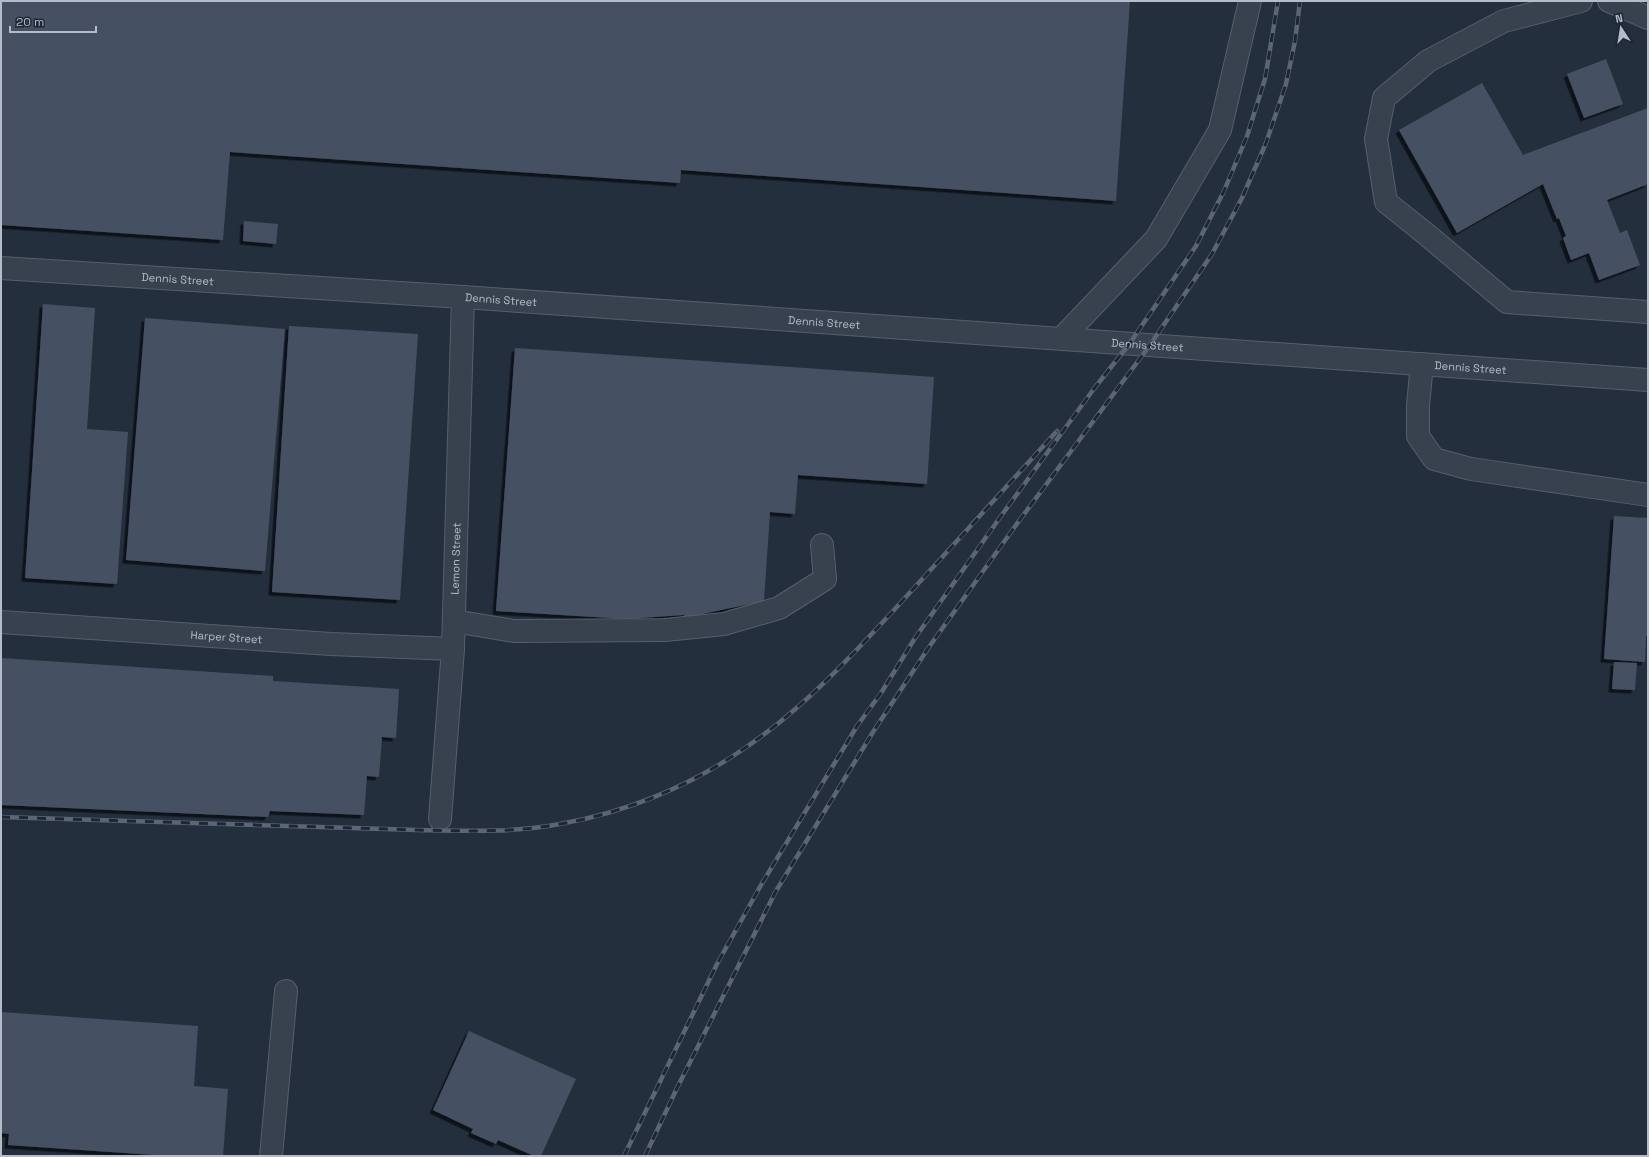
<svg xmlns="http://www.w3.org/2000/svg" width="1649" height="1157" font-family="'Space Grotesk',sans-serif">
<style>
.building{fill:#455162;filter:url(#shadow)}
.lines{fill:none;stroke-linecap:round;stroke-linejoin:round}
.minor-casing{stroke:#565f6c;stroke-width:24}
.minor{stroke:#38414e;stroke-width:22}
.rail-casing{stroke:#5a6575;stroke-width:4.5}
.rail{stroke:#1d2633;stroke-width:3;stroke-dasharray:9;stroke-linecap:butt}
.labels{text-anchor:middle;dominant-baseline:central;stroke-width:3;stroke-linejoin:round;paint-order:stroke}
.street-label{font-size:11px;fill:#b4bcc9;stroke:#1d2633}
</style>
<defs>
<filter id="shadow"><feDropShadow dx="-3.5" dy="3.5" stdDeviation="0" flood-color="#0009"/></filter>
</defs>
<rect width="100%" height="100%" fill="#242f3e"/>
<path class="building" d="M1 1H1130L1116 201 681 170 680 183 230 152 223 240 1 225Z
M1606 59 1623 104 1584 118 1567 74Z
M1482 83 1523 155 1648 108V184L1607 200 1620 233 1627 230 1640 265 1599 280 1589 253 1571 260 1563 238 1566 236 1559 218 1557 219 1543 184 1457 233 1399 130Z
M244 221 278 224 276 244 243 241Z
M43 304 95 308 87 429 128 432 117 584 25 578Z
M145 318 285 329 265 571 126 560Z
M289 326 418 334 400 600 272 592Z
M515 348 934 377 927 484 798 475 795 514 770 512 764 601 688 617 683 615 627 619 496 611Z
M1614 516 1648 518V637L1646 636 1645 662 1604 659Z
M1 658 273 676V681L399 689 396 738 382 737 379 777 367 776 364 815 270 811 268 817 1 805Z
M1614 662 1637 663 1635 690 1612 689Z
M1 1012 198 1026 194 1086 228 1089 223 1156H169L8 1145 9 1134 1 1133Z
M469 1031 576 1079 541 1156H534L498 1140 496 1144 471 1133 473 1129 433 1110Z"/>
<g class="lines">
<defs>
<g id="minor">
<path d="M1581 1 1504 21 1428 61 1384 98 1376 139 1386 202 1426 234 1507 302 1648 312"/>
<path d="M1609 1 1648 18"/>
<path id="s1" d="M1 268 463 297 1648 380"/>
<path d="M1062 338 1156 239 1220 130 1250 1"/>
<path d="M1422 364 1418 405V436L1434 459 1471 469 1648 495"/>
<path d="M454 621 514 631 665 630 724 624 779 608 825 579 822 545"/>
<path id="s2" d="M1 622 331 644 453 649"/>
<path id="s3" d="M440 819 453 649 463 297"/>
<path d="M271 1156 286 991"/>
</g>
</defs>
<use href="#minor" class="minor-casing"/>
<use href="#minor" class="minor"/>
<defs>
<path id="rail" d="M1 817 417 830C465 831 513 833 560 824 623 813 686 788 739 752 806 708 861 646 915 587 963 535 1010 483 1057 431
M624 1156 717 964 761 885 857 726 881 693 915 638 1001 516 1093 390 1130 343 1196 246 1224 191 1247 136 1265 79 1278 1
M645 1156 677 1088 776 891 873 732 929 647 1016 525 1150 345 1212 254 1242 198 1266 143 1286 84 1295 41 1300 1"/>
</defs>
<use href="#rail" class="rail-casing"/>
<use href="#rail" class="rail"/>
</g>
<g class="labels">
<g class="street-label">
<text stroke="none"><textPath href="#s1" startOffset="177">Dennis Street</textPath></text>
<text stroke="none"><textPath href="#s1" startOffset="501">Dennis Street</textPath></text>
<text stroke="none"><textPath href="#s1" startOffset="825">Dennis Street</textPath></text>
<text stroke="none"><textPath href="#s1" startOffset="1149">Dennis Street</textPath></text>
<text stroke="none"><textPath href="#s1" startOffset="1473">Dennis Street</textPath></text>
<text stroke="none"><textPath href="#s3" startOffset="261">Lemon Street</textPath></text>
<text stroke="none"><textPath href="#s2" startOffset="226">Harper Street</textPath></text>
</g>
</g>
<rect width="1649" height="1157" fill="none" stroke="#b4bcc9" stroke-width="4"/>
<g transform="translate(1621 28) rotate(348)" stroke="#1d2633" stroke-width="3" paint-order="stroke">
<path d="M0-3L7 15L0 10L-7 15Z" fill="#b4bcc9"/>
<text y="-6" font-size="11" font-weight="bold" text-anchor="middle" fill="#b4bcc9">N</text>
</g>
<path d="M10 26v6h86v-6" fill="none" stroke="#b4bcc9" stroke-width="2"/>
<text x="16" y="26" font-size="12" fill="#b4bcc9" stroke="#1d2633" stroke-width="3" paint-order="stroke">20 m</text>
</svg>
